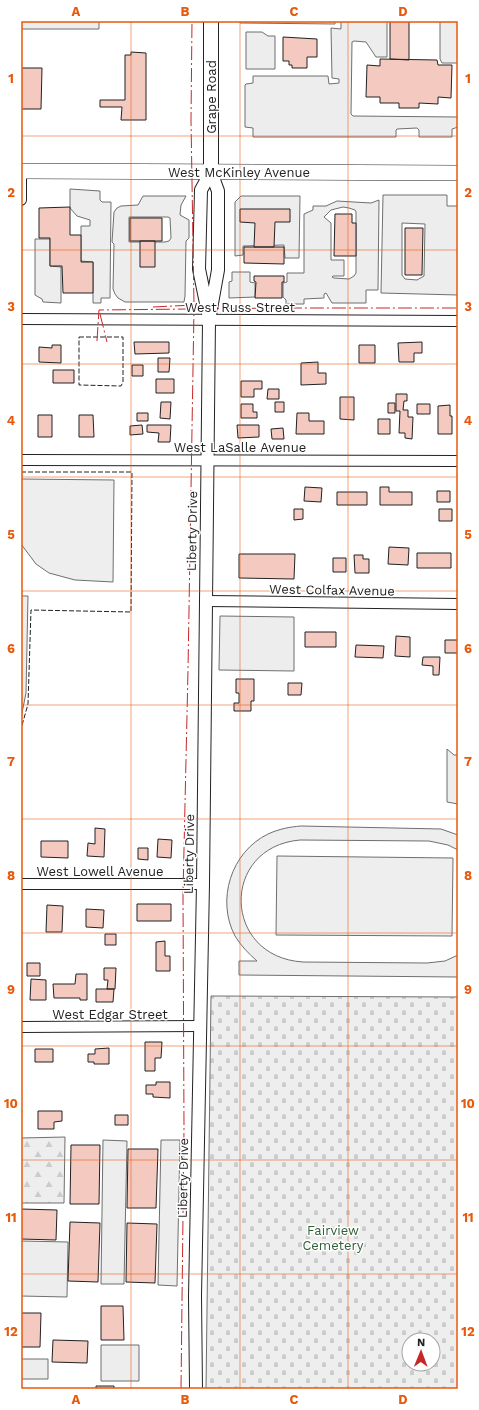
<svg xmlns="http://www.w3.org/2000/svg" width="479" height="1410" font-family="'Work Sans',sans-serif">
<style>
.grass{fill:#eee;stroke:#6f6f6f}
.forest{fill:url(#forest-firs);stroke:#6f6f6f}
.cemetery{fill:url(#cemetery-stones);stroke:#6f6f6f;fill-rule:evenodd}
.parking{fill:#ededed;stroke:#6f6f6f;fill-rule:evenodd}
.building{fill:#f3c9c0;stroke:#222}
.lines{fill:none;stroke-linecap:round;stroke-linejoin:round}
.minor-casing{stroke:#222;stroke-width:12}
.tertiary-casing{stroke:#222;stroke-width:14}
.secondary-casing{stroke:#222;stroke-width:16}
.primary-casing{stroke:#222;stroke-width:16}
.minor{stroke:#fff;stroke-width:10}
.tertiary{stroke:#fff;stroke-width:12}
.secondary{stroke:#fff;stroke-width:14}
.primary{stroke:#fff;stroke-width:15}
.fence{stroke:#222;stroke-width:1;stroke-dasharray:5 2;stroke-linecap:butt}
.power{stroke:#c62828;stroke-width:1;stroke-dasharray:14 3 2 3;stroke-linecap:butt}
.grid{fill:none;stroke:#e8590c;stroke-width:1;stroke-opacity:0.55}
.labels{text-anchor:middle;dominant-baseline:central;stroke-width:3;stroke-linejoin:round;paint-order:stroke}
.street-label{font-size:13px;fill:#222;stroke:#fff}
.park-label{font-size:13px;fill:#2f5e38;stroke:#fff}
.neatline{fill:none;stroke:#e8590c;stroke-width:1.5}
.grid-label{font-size:13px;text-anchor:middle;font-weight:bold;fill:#e8590c}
</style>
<defs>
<pattern id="forest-firs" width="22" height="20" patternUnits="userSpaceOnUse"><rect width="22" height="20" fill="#eee"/><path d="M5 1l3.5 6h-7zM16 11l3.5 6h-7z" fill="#ccc"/></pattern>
<pattern id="cemetery-stones" width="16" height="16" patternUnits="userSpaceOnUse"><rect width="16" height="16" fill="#eee"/><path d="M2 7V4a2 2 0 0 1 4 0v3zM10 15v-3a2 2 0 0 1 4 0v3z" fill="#ccc"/></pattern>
</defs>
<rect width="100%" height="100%" fill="#fff"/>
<path class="grass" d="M21 479 114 480 113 582 75 580 49 573 36 564 21 544Z
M21 596H28L26 693 21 718Z
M301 826 441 829 458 835V850L448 845 429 841 300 840C220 847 222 957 303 962L427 963 445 961 458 955V977L239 975V961H257C249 954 241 946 235 936 216 900 231 852 268 834 279 829 289 827 301 826Z
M277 856 453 858 452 936 276 935Z"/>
<path class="forest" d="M65 1137 64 1203H21V1138Z"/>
<path class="cemetery" d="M211 996 458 997V1389H206ZM409 1340H433V1364H409Z"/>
<path class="parking" d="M21 21H99V29H21Z
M240 21H335V24L240 23Z
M341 21H387V57H376L366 42 354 41 352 42 351 114 353 116 458 117V127L452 129V137H419V130L417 128 397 129 396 130V137H253V128L245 127V85L246 84 253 83V76H328L329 84 339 83V79L332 78 331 28 341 29Z
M440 21H458V63H442L440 59Z
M246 32H262L268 36H275V69H246Z
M70 189 100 191V200L102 202H111L110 298H101V303H93V262L81 261V226H90V220L77 216 70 208Z
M383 195H447V206H458V295L381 293ZM402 223 425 224 424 276 417 280 405 279 402 275Z
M143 196H186L181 205 180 215 189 220V238L186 241 185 296 184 302H125L118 298 115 294 113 289 114 244 112 242 114 212 117 208 121 206 138 205ZM129 217H168L170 218 171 238 169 241 165 242H129Z
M241 196H300L299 258H285L284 245 243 246V255L235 256V202Z
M379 200 378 290H366V303H332L326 293 324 294V298L304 299V304H286V300L283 297V283L287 282V273H304V214L313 210V206H326L337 201 371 203ZM343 207 349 208 355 210 356 212V273L354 276 349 279 334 278 332 277 333 276H344V260H331V223L324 217 331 210Z
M35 239H50V266L61 267V303L43 302 42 299 35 295Z
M232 272H250V282L255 283V297L229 298V282L232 281Z
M220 616 294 617V671L219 670Z
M447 749 454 755H458V804L447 802Z
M103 1140 127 1141 124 1284H101Z
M161 1140H180L177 1286 158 1285Z
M21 1241 68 1242 67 1297 21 1296Z
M101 1345H139V1381H101Z
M21 1359H48V1379H21Z"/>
<path class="building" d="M390 21H409V60L390 59Z
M283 37 317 39V57H307V68H292V65H289V61H283Z
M131 52 146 53V120H121L122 107H100V100H125V55H131Z
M380 59 437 60 438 65H452L451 98 438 97V104L419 103V108H399V103H380V97H366L367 65 380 66Z
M21 68H42L41 109H21Z
M70 207V235H81V262H93V293H63L62 266H50V238H39V208Z
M240 209H290V222H275L274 247H254L255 223 240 222Z
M335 214H352V223H356V256H334Z
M130 218H162V241H130Z
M405 228H423L422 275H405Z
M140 241H155V267H140Z
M244 247H284V264L244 263Z
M254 276H284V282H282V298H255L256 282 254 281Z
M134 342H169V353L135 354Z
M422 342V353H414V362H399L398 343Z
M52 345H61V363L39 362V347L52 348Z
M359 345H375V363H359Z
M158 358H170L169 372H158Z
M318 362V373H326V384L301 385V363Z
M132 365H143V376H132Z
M53 370H74V383H53Z
M156 379H174V393H156Z
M241 381H262V389H254V397H241Z
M268 389H279V399H267Z
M396 394H407V401H404L403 410H408V417H413L412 439 405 438V433H399L400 411H396Z
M340 397H354V420L340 419Z
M161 402H171L170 419 160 418Z
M275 402H284V412H275Z
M388 403H395V413H388Z
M241 404H253V412H257V418H241Z
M417 404H430V414H417Z
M450 405V416H452V434H438V406Z
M137 413H148V421H137Z
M297 413H309V421H324V434H296Z
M38 415H52V437H38Z
M79 415H93L94 437H79Z
M378 419H390V434H378Z
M142 425 143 434 130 435V426Z
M147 425H171L170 442H158L159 433 147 432Z
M237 425H259V437L238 438Z
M283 428 284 439H272L271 429Z
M305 487 322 488 321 502 304 501Z
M380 487H389V492H412V505H380Z
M437 491H450V502H437Z
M337 492H367V505H337Z
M294 509H303V519L294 520Z
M439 509H452V521H439Z
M389 547 409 548 408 565 388 564Z
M417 553H451V568H417Z
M239 554H295L294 579 239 578Z
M354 555H363V559H369V573H355Z
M333 558H346V572H333Z
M305 632H336V647H305Z
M396 636 410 637V657L395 656Z
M445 640H458V653H445Z
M356 645 384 646 383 658 355 657Z
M423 657H440L439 675H433V666L422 665Z
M236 679H254V701H251V711H234V703H239V693H236Z
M288 683H302L301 695H288Z
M95 828 105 829 104 857 87 856 88 843 95 844Z
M158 839 172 840 171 858 157 857Z
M41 841H68V858L41 857Z
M138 848H148V860L138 859Z
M137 904H171V921H137Z
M47 905 63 906 62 932H46Z
M86 909 104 910 103 928 86 927Z
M105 934H116V945H105Z
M165 941V956H170V971H156V942Z
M27 963H40V976H27Z
M104 968H116L115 989H107L108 980H104Z
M76 974H87V1000H80V998H54L53 984H75Z
M31 979 46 980V1000H30Z
M96 989H114L113 1002H96Z
M145 1042H162L161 1058H155V1071H145Z
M109 1048V1064H94V1062H88V1054H95V1049Z
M35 1049H53V1062H35Z
M156 1082H170V1098L153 1097V1094H146V1085H156Z
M38 1111H62V1121L54 1122V1129H38Z
M115 1115H128V1125H115Z
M71 1145H100L99 1204H70Z
M128 1149H158L156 1208H127Z
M21 1209 57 1210 56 1240 21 1239Z
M70 1222 100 1223 98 1282 68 1281Z
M127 1223 157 1224 155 1283 126 1282Z
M101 1306H123L124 1340H101Z
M21 1313H41L40 1347H21Z
M53 1340 88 1341 87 1363 52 1362Z
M96 1386H114V1389H96Z"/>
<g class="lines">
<defs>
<path id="minor" d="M21 200V171
M21 319 458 321
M21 460 458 461
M206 601 458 604
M21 884H203
M21 1027 199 1026"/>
<path id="tertiary" d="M208 313 199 269 201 190 211 172
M196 1389 195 1296 203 884 209 320 218 270V191L211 172"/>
<path id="secondary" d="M211 21V172"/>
<path id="primary" d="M21 171 458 173"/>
</defs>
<use href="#minor" class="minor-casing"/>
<use href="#tertiary" class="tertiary-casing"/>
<use href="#secondary" class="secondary-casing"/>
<use href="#primary" class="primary-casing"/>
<use href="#minor" class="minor"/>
<use href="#tertiary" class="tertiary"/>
<use href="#secondary" class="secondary"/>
<use href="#primary" class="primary"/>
<path class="fence" d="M79 337H123V382L121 386 79 385Z
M21 472H132L131 612 31 610 28 704 21 729"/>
<path class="power" d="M153 307 194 305 191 120 192 21
M100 314 107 342
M97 341 99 310 281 308H458
M181 1389 184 1128 183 894 188 670 194 309"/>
</g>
<path class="grid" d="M131 21V1389M240 21V1389M348 21V1389M21 136H458M21 250H458M21 364H458M21 477H458M21 591H458M21 705H458M21 819H458M21 933H458M21 1046H458M21 1160H458M21 1274H458"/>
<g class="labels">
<g class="street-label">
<text transform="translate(211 97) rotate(-90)">Grape Road</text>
<text x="239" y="172">West McKinley Avenue</text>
<text x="240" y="307">West Russ Street</text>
<text x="240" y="447">West LaSalle Avenue</text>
<text transform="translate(192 531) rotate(-89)">Liberty Drive</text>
<text transform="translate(332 590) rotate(1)">West Colfax Avenue</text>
<text transform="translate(189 854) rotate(-89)">Liberty Drive</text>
<text x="100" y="871">West Lowell Avenue</text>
<text x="110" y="1014">West Edgar Street</text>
<text transform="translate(183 1178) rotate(-89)">Liberty Drive</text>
</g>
<g class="park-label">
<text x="333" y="1230">Fairview<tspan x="333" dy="15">Cemetery</tspan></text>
</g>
</g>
<rect width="479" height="1410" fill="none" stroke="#ffffff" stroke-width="44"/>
<g transform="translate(421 1352) rotate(1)"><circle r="19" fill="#ffffff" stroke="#a7a7a7"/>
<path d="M0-3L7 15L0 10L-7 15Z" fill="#c62828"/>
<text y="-6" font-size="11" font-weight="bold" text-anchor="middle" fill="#222222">N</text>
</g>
<rect x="22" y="22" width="435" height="1366" class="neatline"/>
<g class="grid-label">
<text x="76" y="16">A</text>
<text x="185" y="16">B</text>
<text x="294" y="16">C</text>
<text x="403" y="16">D</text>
<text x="11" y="83">1</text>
<text x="468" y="83">1</text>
<text x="11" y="197">2</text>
<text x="468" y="197">2</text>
<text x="11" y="311">3</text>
<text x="468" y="311">3</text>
<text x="11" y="425">4</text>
<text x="468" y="425">4</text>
<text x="11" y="539">5</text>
<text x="468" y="539">5</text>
<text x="11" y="653">6</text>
<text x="468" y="653">6</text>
<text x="11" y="766">7</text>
<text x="468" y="766">7</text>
<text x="11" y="880">8</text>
<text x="468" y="880">8</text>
<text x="11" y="994">9</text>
<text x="468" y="994">9</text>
<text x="11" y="1108">10</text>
<text x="468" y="1108">10</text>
<text x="11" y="1222">11</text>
<text x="468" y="1222">11</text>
<text x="11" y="1336">12</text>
<text x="468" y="1336">12</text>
<text x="76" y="1404">A</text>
<text x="185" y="1404">B</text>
<text x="294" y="1404">C</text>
<text x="403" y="1404">D</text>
</g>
</svg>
